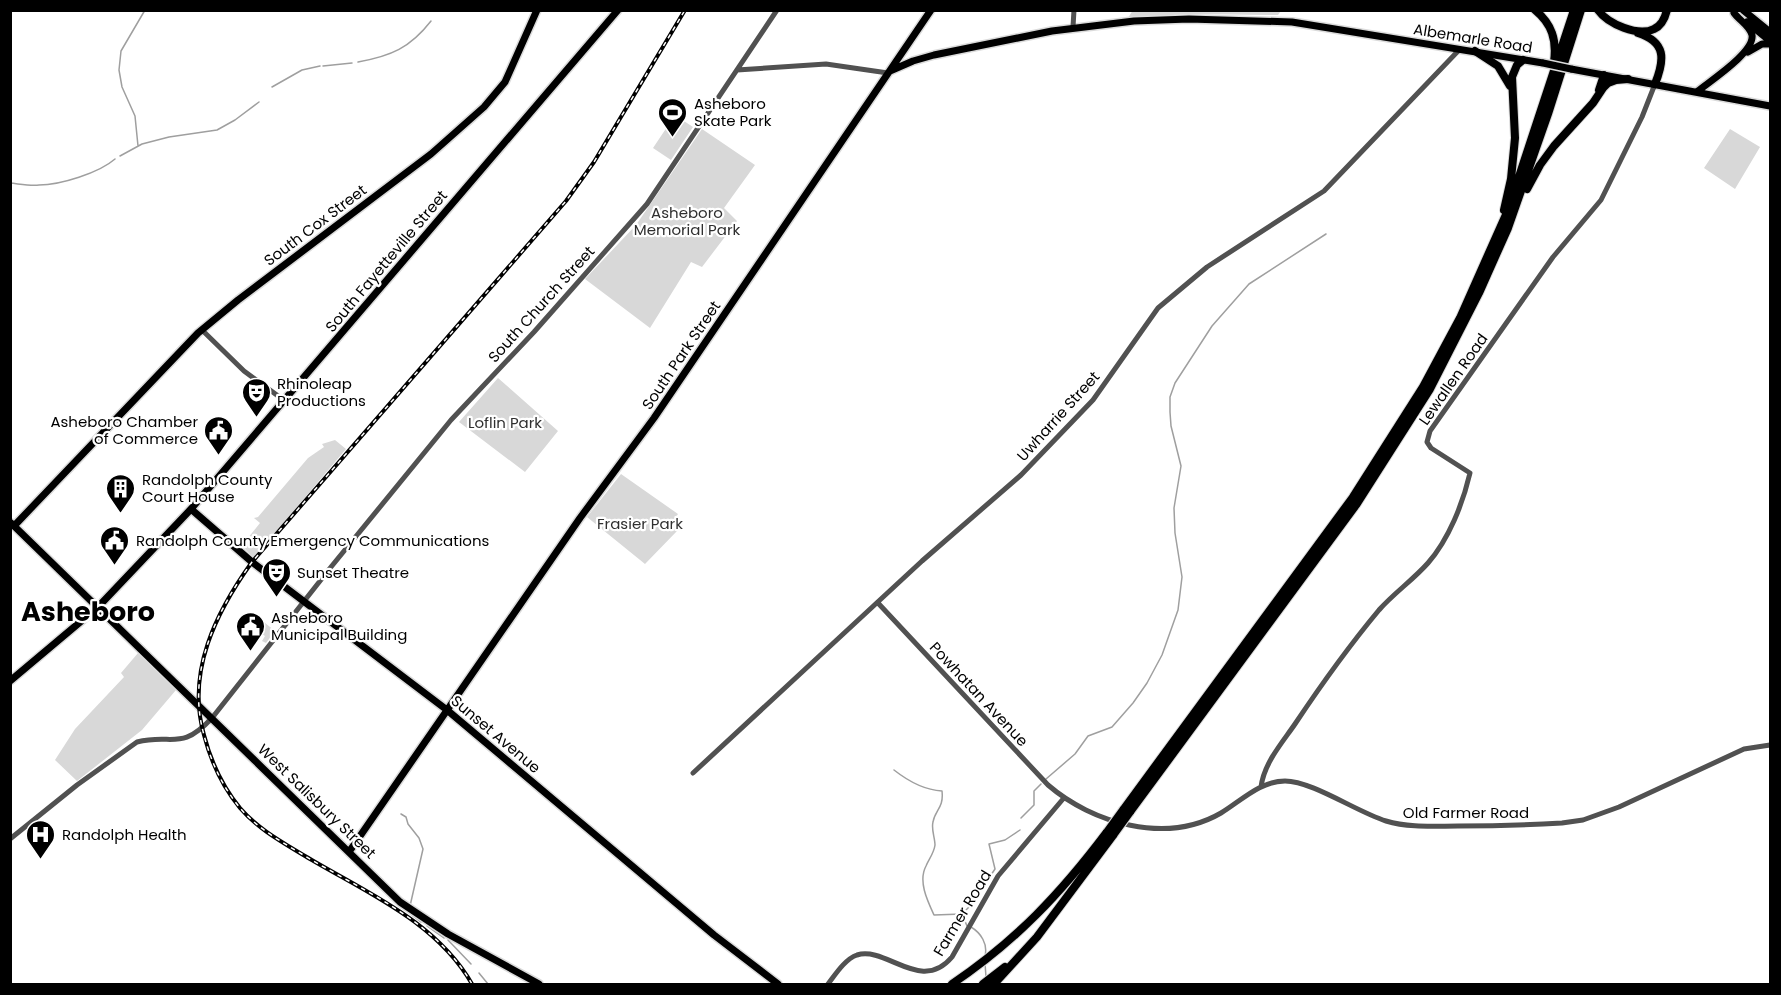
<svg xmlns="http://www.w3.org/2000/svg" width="1781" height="995" font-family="Poppins,sans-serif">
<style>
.green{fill:#d8d8d8}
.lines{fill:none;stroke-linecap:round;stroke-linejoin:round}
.stream{stroke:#9f9f9f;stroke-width:1.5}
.major-casing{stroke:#dbdbdb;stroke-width:10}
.highway-casing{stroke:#dbdbdb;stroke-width:10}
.minor{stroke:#515151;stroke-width:5}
.major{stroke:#000;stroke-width:7}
.highway{stroke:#000;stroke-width:8}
.rail-casing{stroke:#000;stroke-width:4}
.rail{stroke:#fff;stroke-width:1.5;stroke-dasharray:4.5;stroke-linecap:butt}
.major-bridge-casing{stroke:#dbdbdb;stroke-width:10;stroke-linecap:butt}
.highway-bridge-casing{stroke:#dbdbdb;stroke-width:10;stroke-linecap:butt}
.major-bridge{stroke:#000;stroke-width:7}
.highway-bridge{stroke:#000;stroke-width:8}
.labels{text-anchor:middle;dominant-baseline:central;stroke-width:4.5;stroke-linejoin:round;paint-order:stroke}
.street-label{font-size:15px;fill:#000;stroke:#fff}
.poi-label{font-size:15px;fill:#000;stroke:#fff;text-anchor:start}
.park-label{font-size:15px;fill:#2f2f2f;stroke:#fff}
.town-label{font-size:27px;font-weight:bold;fill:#000;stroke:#fff}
</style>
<rect width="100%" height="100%" fill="#fff"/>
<path class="green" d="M1133 10H1281V11L1278 15 1187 14 1128 18Z
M675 115 693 127 671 160 653 148Z
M702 129 755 165 724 208 737 221 702 267 691 262 650 328 585 279 636 225Z
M1730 129 1760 147 1735 189 1704 168Z
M498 378 558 431 525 472 459 422Z
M335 440 346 449 254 558 244 548 243 544 260 523 254 518 258 517 308 458 324 447 322 444Z
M621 474 678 514 672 523 678 530 645 564 587 517Z
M254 614 275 631 266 643 262 641 265 636 255 629 252 632 246 627 250 621 249 618Z
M138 653 176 690 142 730 77 781 55 760 75 729 124 677 121 673Z"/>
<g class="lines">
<path class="stream" d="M358 62C391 56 410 48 431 21
M323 66 352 63
M272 87 302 70 320 66
M138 146 135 116 122 87 119 70 121 51 145 10
M120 156 142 144 169 137 217 130 235 120 259 102
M10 183C20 184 30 186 39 185 60 185 99 173 115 159
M894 770C908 781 924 790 942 791 944 808 935 810 933 822 931 829 935 838 935 845 934 853 929 859 926 866 918 881 927 900 934 915L962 914 967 926
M1046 779 1075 754 1088 736 1112 727 1133 703 1147 683 1162 655 1178 610 1182 577 1175 533 1174 508 1181 466 1171 426 1170 412V397L1175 383 1212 326 1249 284 1326 234
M401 814 406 817 408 824 419 838 423 849 410 906
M1021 818 1034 805V791L1041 784
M409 911 413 916 421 922
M962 914 970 906 995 869 989 844 1005 840 1020 830
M427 926 444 938
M971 927C981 933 988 944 985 956
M448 940 471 964
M985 963 986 977
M479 973 488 984"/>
<defs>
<path id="major" d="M1743 10 1770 32
M1747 22 1770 41
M1748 52 1762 44H1770
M1571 69 1770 106
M890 71 913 61 934 55 1052 31 1134 21 1189 19 1292 22 1543 63
M1698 91C1710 81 1755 52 1752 35 1750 26 1739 20 1734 13
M191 509 252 562 447 710 714 935 778 984
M11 523 400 902 448 934 539 984
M14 526 198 333 238 300 431 154 484 107 505 82 537 10
M10 681 98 607 191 509 618 10
M349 852 580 518 654 418 931 10"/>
<path id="highway" d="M1535 10C1552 24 1557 40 1554 62
M1598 10C1608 24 1638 37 1654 29 1661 26 1665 18 1667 10
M1638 33C1666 42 1665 59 1655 84
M1475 51 1498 66 1510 86
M1599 90 1604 75
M1527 189 1540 165 1554 146 1593 103 1603 88 1608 83 1616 80 1628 79
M1504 210 1511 179 1515 138 1512 77 1517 65 1523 60
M1123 810 1353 497 1423 387 1460 318 1508 210 1574 10
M1130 812 1356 505 1430 389 1479 293 1508 228 1548 114 1581 10
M952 984C1016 941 1061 893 1107 832
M983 984 1005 967
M994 984 1037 937 1114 834"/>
</defs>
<use href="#major" class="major-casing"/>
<use href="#highway" class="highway-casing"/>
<path class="minor" d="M1073 27 1074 10
M737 70 826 64 888 73
M202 330 244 371 285 401
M878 603 1048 785C1092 823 1166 845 1221 813 1241 801 1260 781 1285 781 1312 781 1357 812 1386 821 1409 828 1434 826 1458 826 1493 826 1528 825 1562 823L1583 820 1619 807 1744 749 1770 745
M693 773 922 561 1021 475 1093 400 1158 308 1207 267 1324 191 1460 49
M1261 787C1264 763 1282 743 1295 724 1321 685 1349 646 1379 610 1394 593 1413 580 1428 563 1449 539 1463 503 1470 473L1431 448 1427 442 1430 431 1553 257 1601 200 1642 117 1655 84
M10 839 77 785 137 742C173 733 180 752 212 718L331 567 451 420 534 332 647 204 777 10
M828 984C835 975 845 959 857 955 887 946 921 994 952 957L998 876 1063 799"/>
<use href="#major" class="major"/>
<use href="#highway" class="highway"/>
<defs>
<path id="rail" d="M472 984C436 921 365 892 305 856 282 842 258 829 240 808 222 786 211 762 204 735 186 672 216 612 252 562L566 201 594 162 685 10"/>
</defs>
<use href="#rail" class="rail-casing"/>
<use href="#rail" class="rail"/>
<defs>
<path id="major-bridge" d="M1543 63 1571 69"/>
<path id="highway-bridge" d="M1107 832 1123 810
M1114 834 1130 812"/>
</defs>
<use href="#major-bridge" class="major-bridge-casing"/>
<use href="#highway-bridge" class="highway-bridge-casing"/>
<use href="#major-bridge" class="major-bridge"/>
<use href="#highway-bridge" class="highway-bridge"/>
</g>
<defs>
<symbol id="stadium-pin" viewBox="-11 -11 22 30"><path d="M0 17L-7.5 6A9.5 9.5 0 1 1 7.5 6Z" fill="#000" stroke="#fff"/><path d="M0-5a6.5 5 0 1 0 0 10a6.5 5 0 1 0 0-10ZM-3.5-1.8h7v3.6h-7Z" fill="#fff"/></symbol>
<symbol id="theatre-pin" viewBox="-11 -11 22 30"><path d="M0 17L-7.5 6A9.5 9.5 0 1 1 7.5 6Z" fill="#000" stroke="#fff"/><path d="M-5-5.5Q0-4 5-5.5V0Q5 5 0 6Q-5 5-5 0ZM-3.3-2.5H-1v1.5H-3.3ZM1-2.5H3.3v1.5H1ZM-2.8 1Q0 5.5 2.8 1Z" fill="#fff"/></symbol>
<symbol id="civic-pin" viewBox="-11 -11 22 30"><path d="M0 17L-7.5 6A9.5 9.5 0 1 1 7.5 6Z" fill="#000" stroke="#fff"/><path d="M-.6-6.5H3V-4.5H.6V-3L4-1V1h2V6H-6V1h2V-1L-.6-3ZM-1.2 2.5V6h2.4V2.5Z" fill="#fff"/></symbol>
<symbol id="building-pin" viewBox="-11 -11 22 30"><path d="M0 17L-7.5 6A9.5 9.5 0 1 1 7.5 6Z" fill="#000" stroke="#fff"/><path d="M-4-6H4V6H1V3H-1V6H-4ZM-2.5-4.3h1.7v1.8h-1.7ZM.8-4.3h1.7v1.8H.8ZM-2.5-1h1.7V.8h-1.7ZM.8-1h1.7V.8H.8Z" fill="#fff"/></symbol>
<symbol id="hospital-pin" viewBox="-11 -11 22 30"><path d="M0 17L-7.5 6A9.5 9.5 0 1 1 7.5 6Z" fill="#000" stroke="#fff"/><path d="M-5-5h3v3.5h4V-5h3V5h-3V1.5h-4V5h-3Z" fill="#fff"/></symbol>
</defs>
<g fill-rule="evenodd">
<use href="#stadium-pin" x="656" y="96" width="33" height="45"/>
<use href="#theatre-pin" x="240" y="376" width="33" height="45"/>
<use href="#civic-pin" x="202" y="414" width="33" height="45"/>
<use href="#building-pin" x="104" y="472" width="33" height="45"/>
<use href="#civic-pin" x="98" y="524" width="33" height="45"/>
<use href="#theatre-pin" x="260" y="556" width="33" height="45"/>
<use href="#civic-pin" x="234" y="610" width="33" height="45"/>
<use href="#hospital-pin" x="24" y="818" width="33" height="45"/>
</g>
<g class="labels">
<g class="street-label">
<text transform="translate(1473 38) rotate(9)">Albemarle Road</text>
<text transform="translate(315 225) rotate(-37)">South Cox Street</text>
<text transform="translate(386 261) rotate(-50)">South Fayetteville Street</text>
<text transform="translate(541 304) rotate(-48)">South Church Street</text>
<text transform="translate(681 355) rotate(-56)">South Park Street</text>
<text transform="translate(1453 379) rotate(-55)">Lewallen Road</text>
<text transform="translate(1058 416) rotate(-48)">Uwharrie Street</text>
<text transform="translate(979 694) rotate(47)">Powhatan Avenue</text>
<text transform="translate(496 734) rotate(40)">Sunset Avenue</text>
<text transform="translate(317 801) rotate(44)">West Salisbury Street</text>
<text x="1466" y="812">Old Farmer Road</text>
<text transform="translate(962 913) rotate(-59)">Farmer Road</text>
</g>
<g class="poi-label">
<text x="694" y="103">Asheboro<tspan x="694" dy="17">Skate Park</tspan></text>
<text x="277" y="383">Rhinoleap<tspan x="277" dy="17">Productions</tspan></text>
<text x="198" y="421" text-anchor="end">Asheboro Chamber<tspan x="198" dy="17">of Commerce</tspan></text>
<text x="142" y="479">Randolph County<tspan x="142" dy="17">Court House</tspan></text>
<text x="136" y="540">Randolph County Emergency Communications</text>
<text x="297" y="572">Sunset Theatre</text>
<text x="271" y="617">Asheboro<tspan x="271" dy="17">Municipal Building</tspan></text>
<text x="62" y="834">Randolph Health</text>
</g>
<g class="park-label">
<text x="687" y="212">Asheboro<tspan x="687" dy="17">Memorial Park</tspan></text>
<text x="505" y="422">Loflin Park</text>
<text x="640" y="523">Frasier Park</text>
</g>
<g class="town-label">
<text x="88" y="611">Asheboro</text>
</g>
</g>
<rect width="1781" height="995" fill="none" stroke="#000000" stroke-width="24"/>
</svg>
